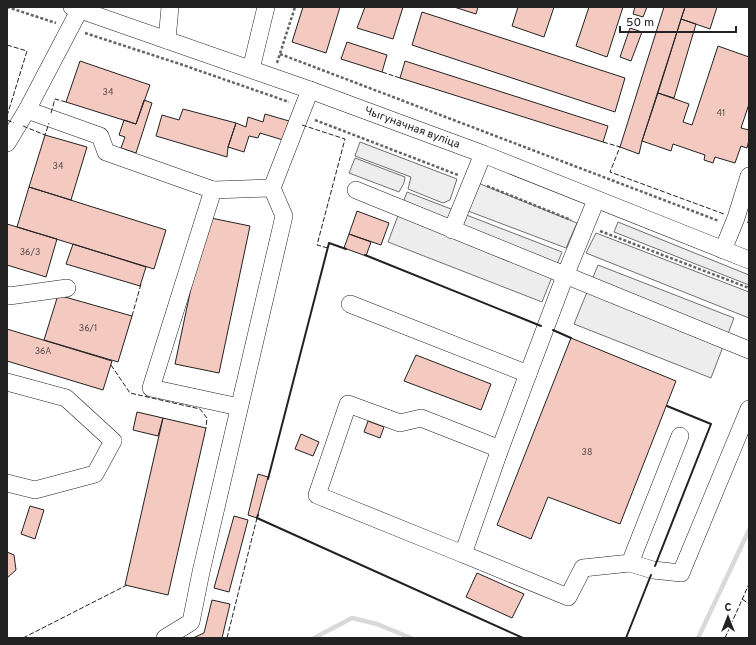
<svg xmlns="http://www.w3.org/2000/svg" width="756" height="645" font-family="Overpass,sans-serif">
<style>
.green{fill:#eee;stroke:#6f6f6f}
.parking{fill:#ededed;stroke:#6f6f6f}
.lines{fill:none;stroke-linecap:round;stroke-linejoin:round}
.stream{stroke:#d9d9d9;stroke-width:4.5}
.building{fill:#f3c9c0;stroke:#222}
.minor-casing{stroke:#222;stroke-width:18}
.path{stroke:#646464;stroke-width:2.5;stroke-dasharray:3 2;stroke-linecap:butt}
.minor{stroke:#fff;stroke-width:17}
.fence{stroke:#222;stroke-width:1;stroke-dasharray:5 2;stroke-linecap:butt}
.wall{stroke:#222;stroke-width:2}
.labels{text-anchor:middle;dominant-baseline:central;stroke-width:3;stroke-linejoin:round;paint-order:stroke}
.number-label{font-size:9px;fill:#564c4a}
.street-label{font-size:11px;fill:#222;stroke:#fff}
</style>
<rect width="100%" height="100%" fill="#fff"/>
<path class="green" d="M360 142 457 179 450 200 443 203 408 189 411 177 355 156Z
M478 183 577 223 566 248 468 211Z
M596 233 749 292V318L586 253Z"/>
<path class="parking" d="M355 158 405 177 404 183 399 192 349 173Z
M407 192 562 252 542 302 388 242Z
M618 222 749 275V285L614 232Z
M598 265 734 318 711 378 574 324Z"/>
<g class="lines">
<path class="stream" d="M314 638 352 618 377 624 411 638
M698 638 749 530"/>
</g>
<path class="building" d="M303 7H340L326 53 292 42Z
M365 7H403L393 39 357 28Z
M454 7H478L476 14Z
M518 7H554L544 37 512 26Z
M589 7H623L607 57 576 46Z
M635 7H647L643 17 633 14Z
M664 7H685L642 141 639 154 620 147Z
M685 7H717L710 29 681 19Z
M422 12 625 78 615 112 412 45Z
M681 19 696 24 674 98 658 93Z
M630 28 642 32 631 61 620 57Z
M347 42 387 55 382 72 341 59Z
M718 46 749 57V104L741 128 749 130V140L747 148 741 146 735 163 715 157 713 163 704 160 705 155 673 144 671 151 642 141 658 93 689 104 683 122 692 125Z
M80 61 150 85 136 124 66 102Z
M405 61 608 126 603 142 400 78Z
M144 100 152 103 136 153 121 148 125 137 119 135 124 120 136 124Z
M183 109 236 123 228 147 227 157 156 136 162 115 179 120Z
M265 114 289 121 283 140 260 133 258 138 249 136 244 152 228 147 236 123 246 127 248 117 263 122Z
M45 135 87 147 71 200 29 187Z
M29 187 166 230 154 269 17 227Z
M357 211 389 223 381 245 349 234Z
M206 217 250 226 219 373 175 364Z
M7 224 57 239 46 277 7 265Z
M349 234 371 242 366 256 344 248Z
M73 244 146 267 140 286 66 264Z
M58 295 132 316 118 362 44 340Z
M7 329 112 361 103 390 7 361Z
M571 338 676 381 620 524 548 497 531 539 497 525Z
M416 355 491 384 481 410 404 381Z
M137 412 163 418 158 436 133 430Z
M163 418 206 428 168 595 125 585Z
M368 421 384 427 380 438 364 432Z
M301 434 319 442 313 456 295 449Z
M258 474 268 477 257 518 248 515Z
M30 506 44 510 35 539 21 534Z
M234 516 248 520 229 592 214 588Z
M7 552 14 555 16 570 7 578Z
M477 573 524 594 512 618 466 597Z
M212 600 230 604 222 638H193L204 633Z"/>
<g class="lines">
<defs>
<g id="minor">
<path id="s1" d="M72 7 310 90 483 154 749 260"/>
<path d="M80 9 27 110 100 136 106 152 213 190"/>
<path d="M167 40 170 7"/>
<path d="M251 69 266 7"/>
<path d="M7 143 27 110"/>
<path d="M356 190 749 350"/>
<path d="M452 230 483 154"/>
<path d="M723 250 736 218 749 176"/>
<path d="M7 295 9 296 67 288"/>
<path d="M350 304 528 374 565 276 596 200"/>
<path d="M7 382 66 398 113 441 95 474 35 490 7 483"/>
<path d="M239 407 151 388 213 190 272 188"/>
<path d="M500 449 421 418 400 423 348 404 317 495 463 554 500 449 528 374"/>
<path d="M463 554 568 597 583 568 630 563 680 436"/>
<path d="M630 563 653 570 681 573 749 409"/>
<path d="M165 638 191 622 201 572 284 216 272 188 310 90"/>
</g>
</defs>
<use href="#minor" class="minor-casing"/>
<path class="path" d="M7 7 56 23
M85 33 180 64 289 102
M280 54 719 221
M277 63 295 7
M315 120 458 175
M487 186 571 220
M600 231 749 288"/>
<use href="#minor" class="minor"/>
<path class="fence" d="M7 45 27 51 7 116
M382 72 400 78
M51 113 55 99 66 102
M7 120 14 123
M302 125 345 139 317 245 328 248
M23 126 45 135 49 123
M603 142 620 147 610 172 724 214
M747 222 749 223
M132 316 141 284
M111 365 130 393 200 409 207 418 206 428
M742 599 749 604
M23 638 127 585
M227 638 257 518
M725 638 749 584"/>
<path class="wall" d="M365 255 541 326
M553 330 571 338
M268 479 329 243 346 249
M258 515 257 518 523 638
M655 566 711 424 667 406
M626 638 651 575"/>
</g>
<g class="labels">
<g class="number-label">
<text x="108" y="92">34</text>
<text x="721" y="113">41</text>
<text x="58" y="166">34</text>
<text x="30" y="252">36/3</text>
<text x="88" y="328">36/1</text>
<text x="43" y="351">36А</text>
<text x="587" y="452">38</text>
</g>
<g class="street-label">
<text stroke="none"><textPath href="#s1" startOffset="361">Чыгуначная вуліца</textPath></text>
</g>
</g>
<rect width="756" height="645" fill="none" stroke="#222222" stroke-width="16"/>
<g transform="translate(728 617)" stroke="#ffffff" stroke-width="3" paint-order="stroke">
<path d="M0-3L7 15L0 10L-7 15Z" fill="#222222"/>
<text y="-6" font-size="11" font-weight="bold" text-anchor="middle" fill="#222222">С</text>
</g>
<path d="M620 26v6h116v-6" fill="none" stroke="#222222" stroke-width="2"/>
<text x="626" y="26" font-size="12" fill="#222222" stroke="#ffffff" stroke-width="3" paint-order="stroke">50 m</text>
</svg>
